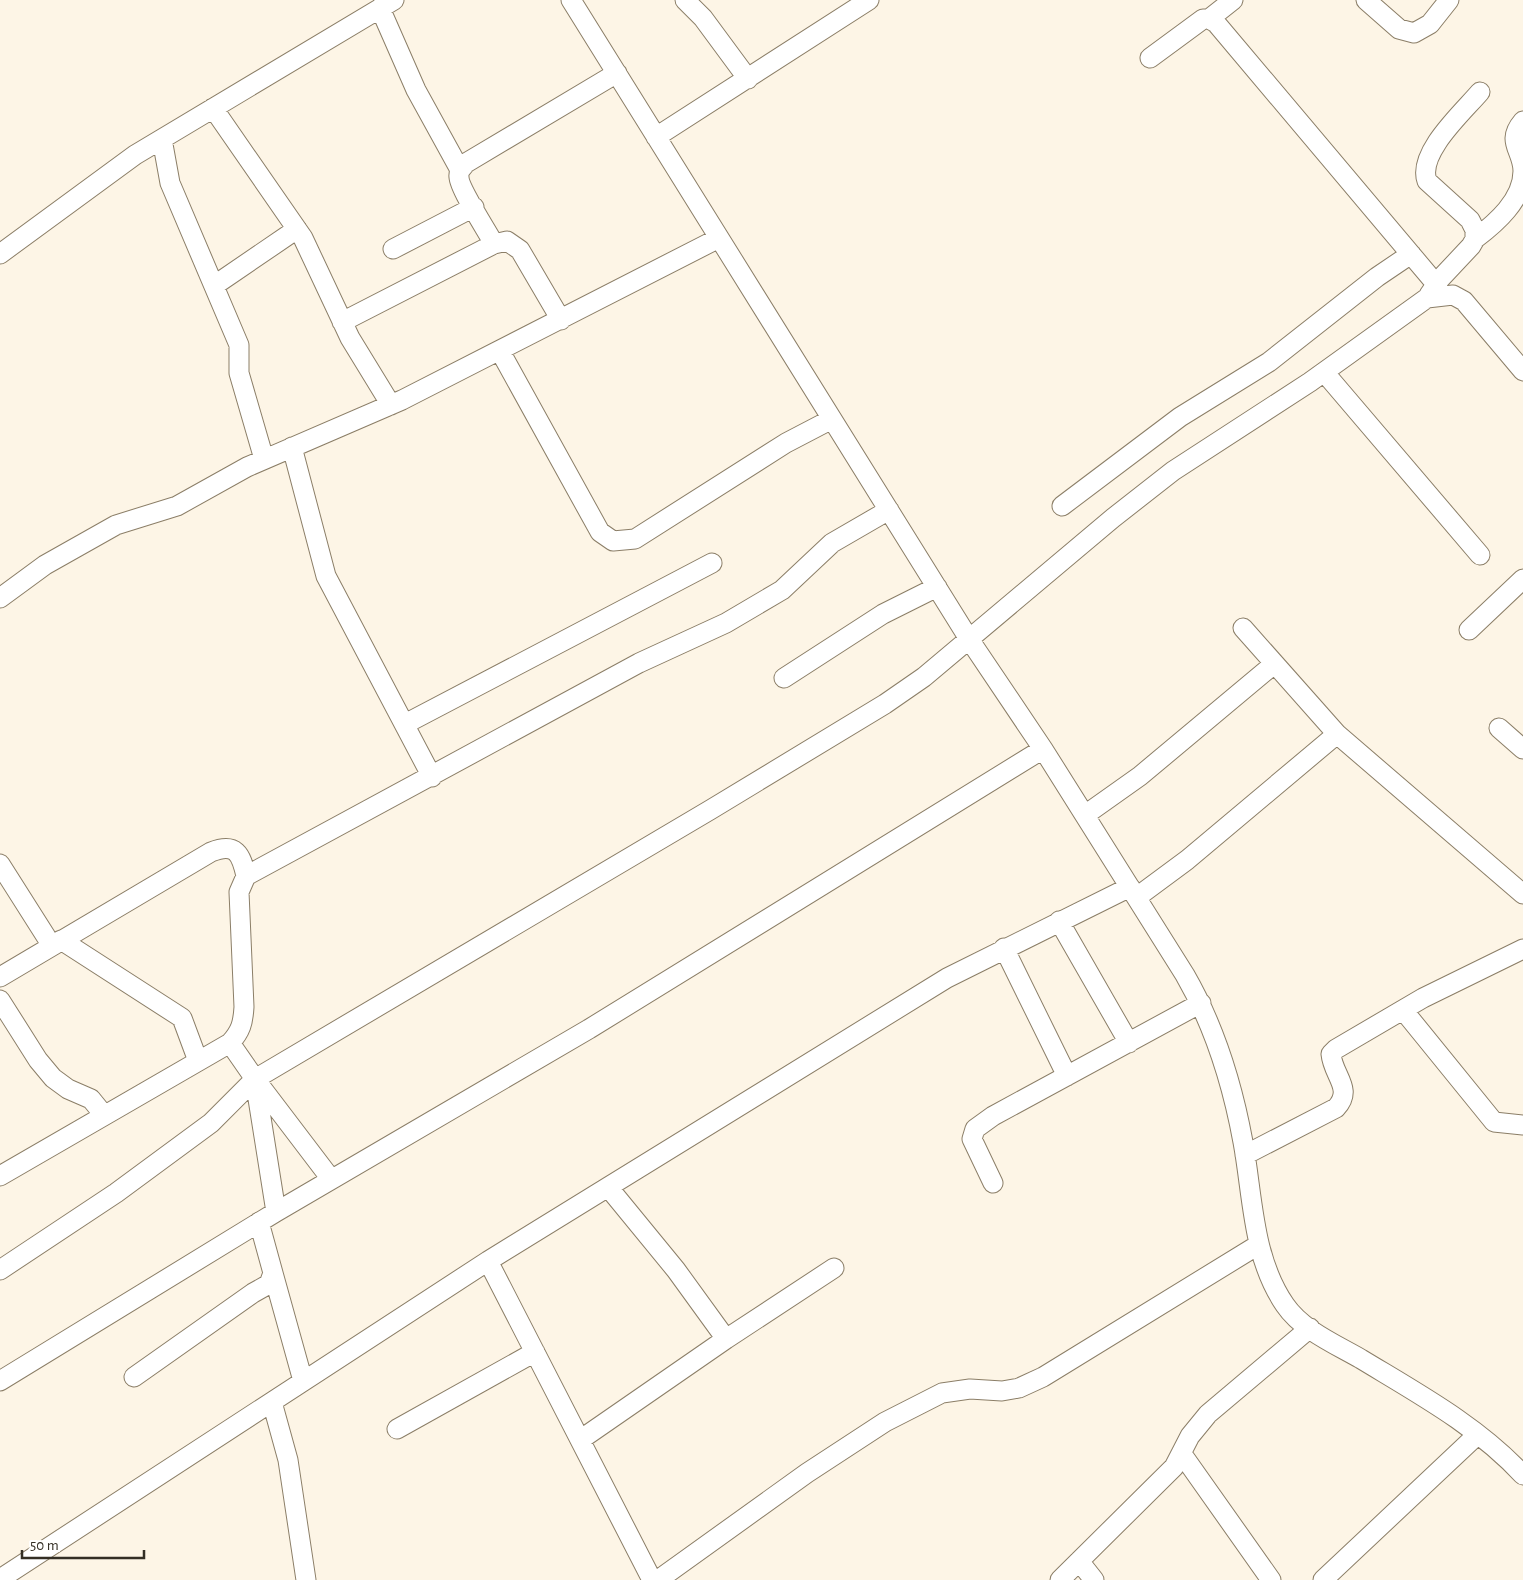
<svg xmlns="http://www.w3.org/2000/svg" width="1523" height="1580" font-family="'Alegreya Sans',sans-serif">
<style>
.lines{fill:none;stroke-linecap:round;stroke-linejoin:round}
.street-casing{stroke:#8b7e67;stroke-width:21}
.street{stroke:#fff;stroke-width:19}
</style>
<rect width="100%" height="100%" fill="#fdf5e6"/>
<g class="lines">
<defs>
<path id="street" d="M571 0 969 639 1043 749 1185 975C1215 1027 1232 1082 1243 1142 1253 1196 1252 1257 1285 1305 1302 1330 1335 1344 1361 1359 1417 1393 1478 1426 1523 1475
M685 0 703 18 748 79
M1366 0 1399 29 1414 33 1430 24 1449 0
M380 8 416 90 460 170
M1209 19 1233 0
M1150 58 1203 19H1209L1216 23 1436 284
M213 108 303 238 350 338 391 405
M656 137 869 0
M162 139 170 183 239 345V373L264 459
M1475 239C1496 223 1523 200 1523 171 1523 150 1505 142 1523 121
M494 244C487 231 459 188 459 177 458 171 463 167 466 163L617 73
M393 249 474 207
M0 254 135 155 394 0
M215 285 297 229
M1429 295 1440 279 1471 246 1475 239V230L1470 220 1427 181C1417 153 1463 112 1480 92
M342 322 494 244 507 241 520 250 561 320
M500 351 600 532 613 541 635 539 786 443 832 419
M1324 372 1480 555
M292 447 326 576 432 777
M1062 506 1180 417 1269 362 1377 277 1411 254
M0 598 45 565 116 525 177 506 247 467 402 400 719 238
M1243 628 1337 734 1523 894
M1469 630 1523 579
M784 678 883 614 937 587
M405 724 712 563
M1499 728 1523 749
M1085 815 1140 776 1274 664
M0 864 52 946
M1137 897 1187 860 1337 734
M1059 921 1129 1043
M61 940 182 1018 198 1061
M1004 948 1067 1076
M0 977 211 852C236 842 241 854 246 876
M0 1000 38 1060 53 1078 68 1089 91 1099 104 1115
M1403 1010 1494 1122 1523 1125
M230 1043 255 1079 331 1179
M255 1080 276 1212
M1245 1155 1336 1108C1354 1089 1333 1076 1331 1054L1336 1049 1423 998 1523 949
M0 1176 230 1043C241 1031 243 1023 244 1007L239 892 246 876 639 663 726 623 782 590 832 543 889 510
M993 1183 972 1139 975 1129 993 1116 1201 1003
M608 1187 676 1270 726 1339
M488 1261 652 1580
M0 1270 116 1193 211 1123 255 1079 710 810 885 704 924 677 1113 518 1173 471 1310 382 1427 298 1453 295 1464 301 1523 371
M273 1273 303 1381
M134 1377 253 1293 269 1284 273 1273 259 1222
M0 1381 276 1212 589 1029 1043 749
M272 1402 288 1460 306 1580
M397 1429 535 1352
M580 1440 726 1339 834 1268
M1182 1454 1271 1580
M1079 1561 1094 1580
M0 1579 488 1261 947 978 1130 887
M658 1580 807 1473 885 1422 942 1393 970 1389 1002 1391 1019 1388 1043 1377 1258 1245
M1060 1580 1174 1467 1190 1436 1208 1414 1310 1328
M1323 1580 1477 1435"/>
</defs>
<use href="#street" class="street-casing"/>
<use href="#street" class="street"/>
</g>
<path d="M22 1550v8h122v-8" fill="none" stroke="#332e24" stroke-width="2.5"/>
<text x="30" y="1550" font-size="15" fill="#332e24" stroke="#ffffff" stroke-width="4" paint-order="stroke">50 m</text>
</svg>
